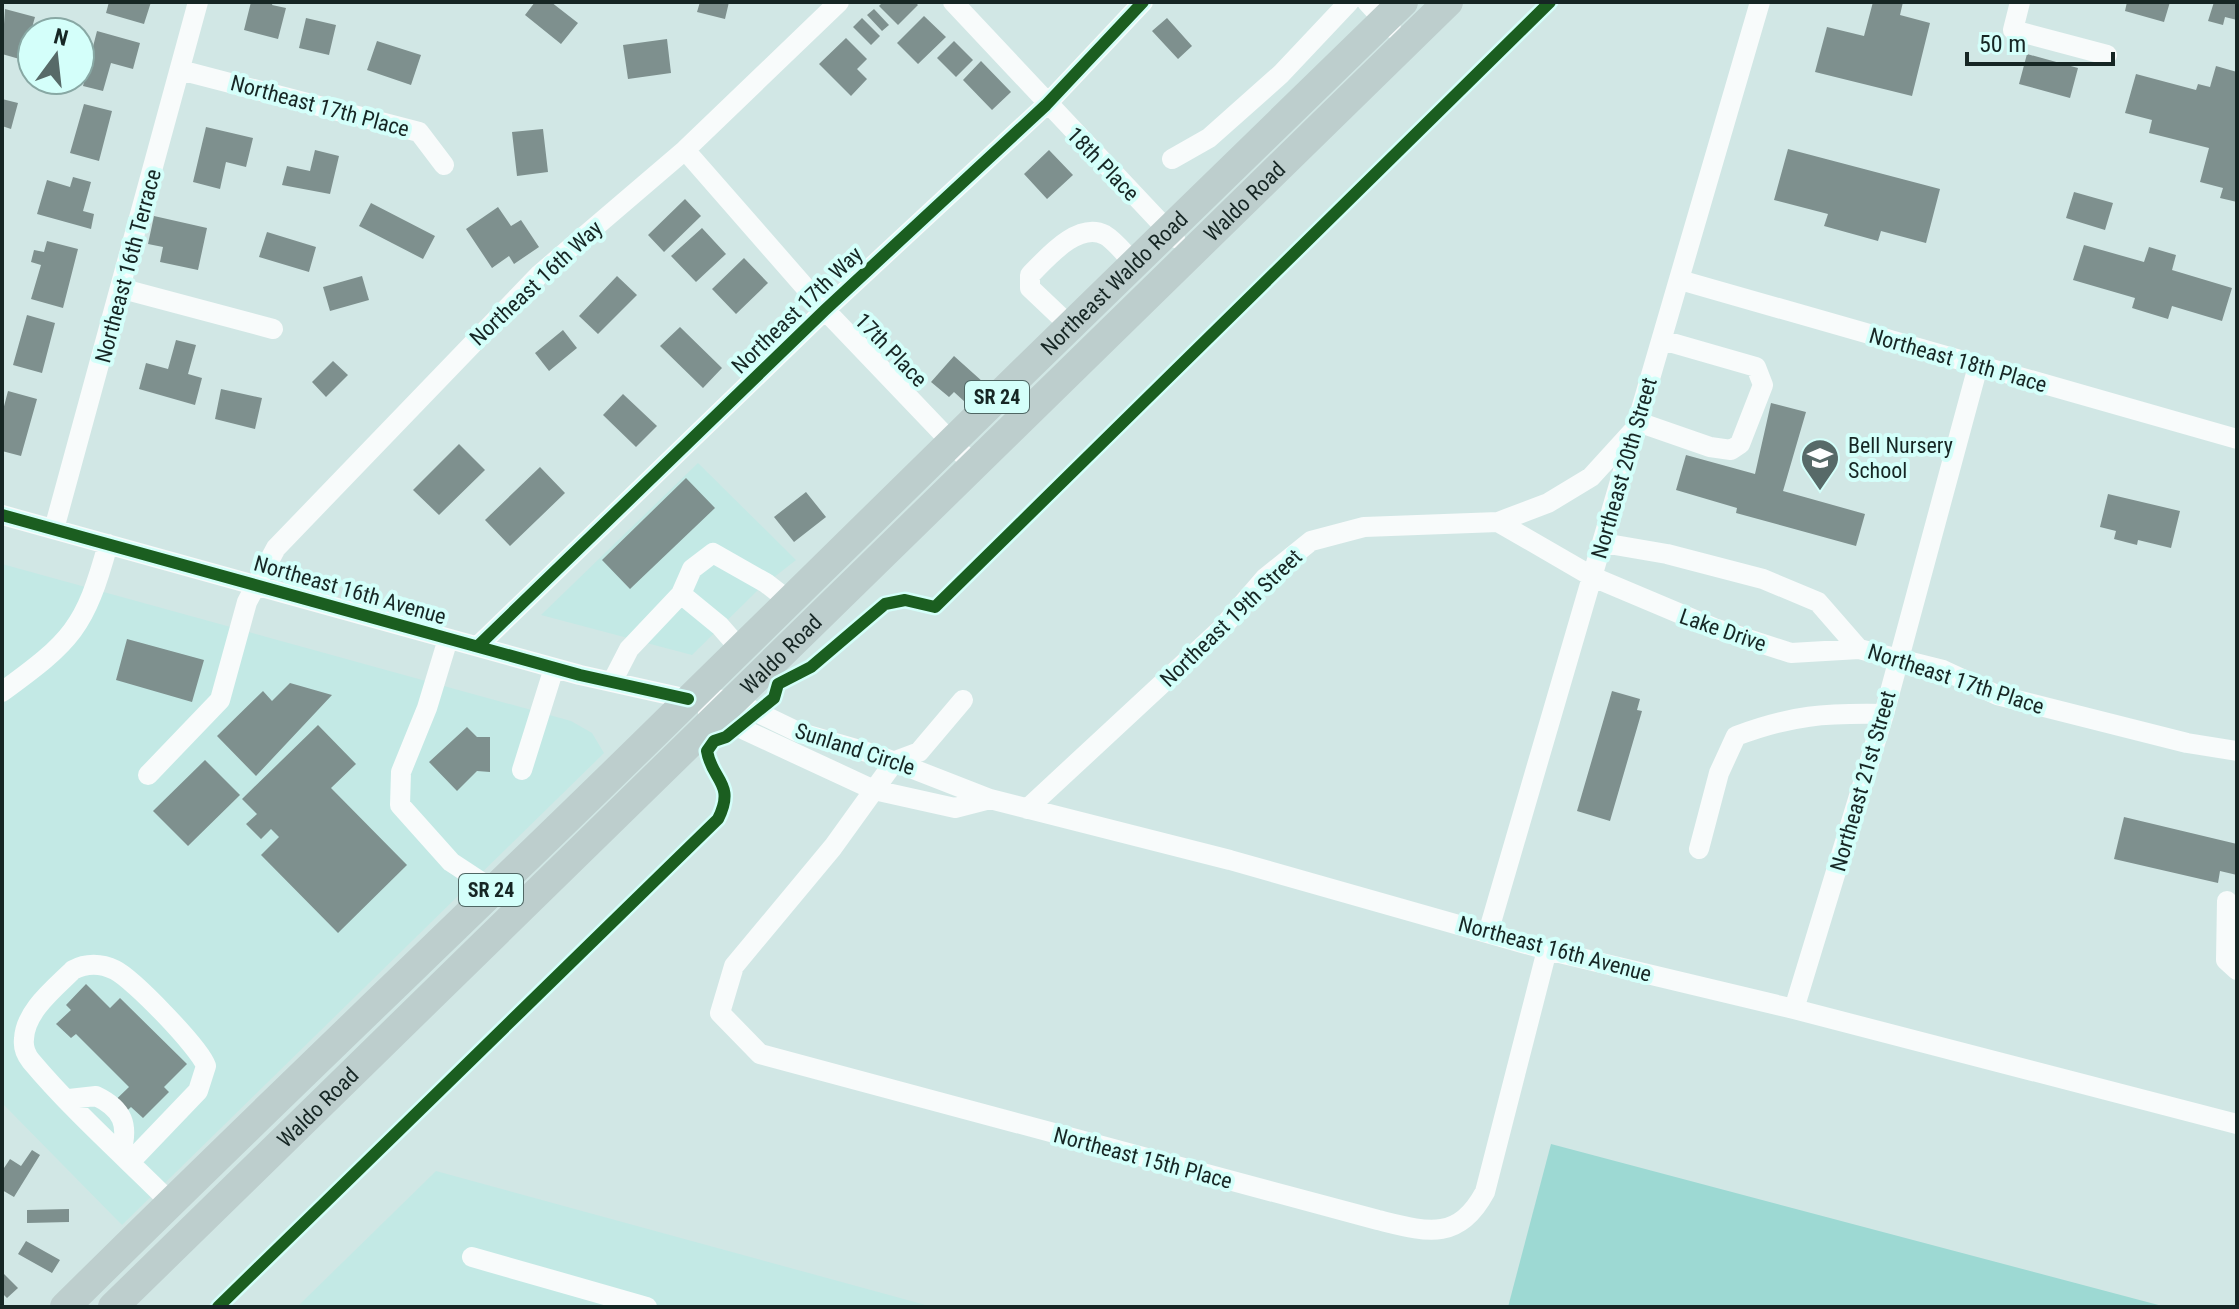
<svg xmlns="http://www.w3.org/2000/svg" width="2239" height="1309" font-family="'Roboto Condensed',sans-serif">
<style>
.built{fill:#c3e9e5}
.green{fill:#9dd9d3}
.building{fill:#7e908e}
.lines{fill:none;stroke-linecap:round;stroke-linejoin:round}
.minor{stroke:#f8fbfb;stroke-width:20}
.highway{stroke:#bdcecd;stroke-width:30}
.cycleway-casing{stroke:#d4fffa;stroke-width:17}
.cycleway{stroke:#1b5e20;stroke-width:12}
.labels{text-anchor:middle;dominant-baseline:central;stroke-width:8;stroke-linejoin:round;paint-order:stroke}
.shield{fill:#d4fffa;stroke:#4f6764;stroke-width:2}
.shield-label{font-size:20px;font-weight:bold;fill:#162624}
.street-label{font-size:22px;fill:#162624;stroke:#d4fffa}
.poi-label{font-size:22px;fill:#162624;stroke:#d4fffa;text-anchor:start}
</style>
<rect width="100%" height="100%" fill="#d1e7e5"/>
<path class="built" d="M698 463 796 560 758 590 692 655 541 615Z
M2 564 571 721 592 733 604 753 122 1225 2 1103Z
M436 1171 933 1307H297Z"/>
<path class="green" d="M1551 1144 2166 1307H1508Z"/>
<path class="building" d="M109 2H151L144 24 106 13Z
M251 2H273L272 5 286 8 278 39 244 30Z
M535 2H551L578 23 561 44 525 15Z
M700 2H729L725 19 697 12Z
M883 2H915L918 5 898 25 879 6Z
M1873 2H1903L1900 15 1930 23 1912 96 1815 72 1827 27 1864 36Z
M2127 2H2170L2164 22 2125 11Z
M2214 2H2237V20L2225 17 2223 25 2208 21Z
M5 9 35 17 23 60 2 54Z
M874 9 889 25 882 31 867 15Z
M924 16 946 37 918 64 897 43Z
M306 18 336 25 329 55 299 48Z
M862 18 880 36 871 45 853 27Z
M1167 18 1192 46 1178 59 1152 31Z
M97 31 140 43 133 69 111 63 103 91 83 86Z
M846 38 867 59 857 69 867 79 851 96 819 64Z
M667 39 671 73 628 79 623 45Z
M377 41 421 55 411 85 367 70Z
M954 41 973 60 956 77 937 58Z
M2027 54 2078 68 2070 98 2019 84Z
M981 61 1011 92 992 110 963 80Z
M2216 66 2237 72V202L2220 198 2223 188 2200 182 2209 148 2149 133 2152 120 2125 113 2136 74 2196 90 2198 84 2210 87Z
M2 99 18 103 11 129 2 126Z
M84 104 112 111 99 161 70 153Z
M206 127 253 138 246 167 226 162 220 189 193 182Z
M543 129 548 172 517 176 512 132Z
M1788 149 1940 189 1926 243 1881 231 1878 241 1824 226 1828 214 1774 200Z
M315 150 339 156 330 194 282 185 287 166 310 171Z
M1049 150 1073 175 1047 199 1024 174Z
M73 177 91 182 83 211 94 214 91 229 37 214 47 180 70 187Z
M2074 192 2113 203 2105 230 2066 218Z
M685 199 701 216 664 252 648 235Z
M371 203 435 236 423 259 359 226Z
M498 207 511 226 521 220 539 247 514 264 509 256 492 268 466 229Z
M154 216 207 228 198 270 160 262 163 247 148 244Z
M702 228 726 254 696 282 671 256Z
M267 232 316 247 309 272 259 257Z
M47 241 78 249 63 308 31 299 41 265 31 262 34 250 44 252Z
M2084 245 2144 262 2149 247 2176 255 2172 270 2232 288 2222 321 2172 306 2168 319 2132 308 2135 298 2073 280Z
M744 258 768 283 736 314 712 289Z
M362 276 369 300 330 311 323 287Z
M617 276 637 295 598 334 579 316Z
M27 315 55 323 42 373 13 365Z
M680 327 722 368 703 388 660 346Z
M563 330 577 348 549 371 535 353Z
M176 340 196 345 188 374 202 378 195 405 139 389 146 363 168 369Z
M954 356 983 382 965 402 954 392 949 397 931 382Z
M333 361 348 375 326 397 312 382Z
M221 389 262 398 255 429 215 419Z
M8 391 37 399 21 456 2 451V414Z
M623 394 657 426 636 447 603 415Z
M1771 403 1806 412 1783 491 1865 514 1856 546 1736 513 1737 508 1676 490 1686 455 1755 474Z
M459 444 485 470 439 515 413 490Z
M540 467 565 493 510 546 485 520Z
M686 478 715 508 630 589 602 560Z
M806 492 826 517 794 542 774 517Z
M2108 494 2180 511 2171 548 2138 540 2137 545 2114 539 2116 531 2100 527Z
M127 639 204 660 192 702 116 680Z
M290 683 332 695 256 776 217 736 263 691 272 701Z
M1612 691 1640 699 1637 710 1642 711 1610 821 1577 811Z
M318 725 356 764 331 788 407 865 338 933 261 855 279 837 271 829 261 839 246 824 257 814 242 799Z
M467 727 477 737H490V772L477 771 457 791 429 762Z
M205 760 240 795 188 846 153 811Z
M2124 817 2237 844V875L2220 871 2218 883 2114 859Z
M86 984 110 1008 120 998 187 1064 164 1087 169 1092 143 1118 131 1107 115 1122 104 1111 129 1087 76 1034 71 1038 56 1024 71 1010 66 1005Z
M32 1150 40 1155 14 1197 2 1190V1171L10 1159 21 1166Z
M69 1209V1222L27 1223V1210Z
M26 1241 60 1260 52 1273 18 1254Z
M2 1272 18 1288 7 1298 2 1293Z"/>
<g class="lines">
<path class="minor" d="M953 2 1175 238
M1367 2 1391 28
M2020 2 2013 30 2107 55
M180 70 419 132 444 165
M685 150 825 310 975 467
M1172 159 1209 138 1281 74 1349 2
M1680 280 2237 439
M123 289 273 329
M1069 325 1030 288V275C1047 258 1078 221 1105 235 1115 241 1124 253 1133 262
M1638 422 1710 447 1731 450 1740 444 1763 385 1756 367 1662 340
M2 515 580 675 688 699 732 700 798 732 877 755 990 799
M1498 522 1593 577 1714 628 1791 653 1859 649
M54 529 198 2
M1603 543 1667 554 1763 579 1818 602 1859 649 1943 670 1997 695 2187 743 2237 751
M681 594 692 569 713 553 766 583 789 601
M448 639 427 708 401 772 400 805 451 862 492 889
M478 646 825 310 1046 105 1143 2
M612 682 629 649 681 594 720 626 740 649
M2 692C72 641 85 628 108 544
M708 713 874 790 955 808 990 799 1230 860 1547 950 1794 1009 2237 1124
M895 761 833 847 734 966 720 1013 760 1054 1378 1220C1427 1232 1458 1242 1485 1192L1547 950
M895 761 919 752 963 700
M522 770 554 668
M148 775 220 700 247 602 276 548 540 274 685 150 839 2
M1027 809 1221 629 1265 578 1311 541 1364 527 1498 522 1548 503 1591 477 1632 432
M1699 849 1719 773 1736 736C1792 715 1825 713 1884 714
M2227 901 2226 960 2237 970
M1488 933 1760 2
M1794 1009 1884 714 1978 366
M69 1099 96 1096C123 1109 129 1125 121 1152
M130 1162 198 1091 206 1066C200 1048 133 979 115 970 101 963 86 963 73 970 55 988 25 1011 24 1039 23 1047 26 1055 31 1061 73 1111 124 1156 170 1202
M472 1257 647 1307"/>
<g class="highway">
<path id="s1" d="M65 1307C256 1117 452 932 644 744 897 496 1148 248 1403 2"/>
<path id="s2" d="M113 1307 1448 2"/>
</g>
<defs>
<path id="cycleway" d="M2 515 580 675 688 699
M478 646 825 310 1046 105 1143 2
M218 1307 718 819C736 783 712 781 707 751L714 741 726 737 774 698 778 684 811 667 885 604 905 600 935 607 1550 2"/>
</defs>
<use href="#cycleway" class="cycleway-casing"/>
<use href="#cycleway" class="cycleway"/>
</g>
<defs>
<symbol id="school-pin" viewBox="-11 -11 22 30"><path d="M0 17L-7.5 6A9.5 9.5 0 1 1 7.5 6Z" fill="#576a68" stroke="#d4fffa"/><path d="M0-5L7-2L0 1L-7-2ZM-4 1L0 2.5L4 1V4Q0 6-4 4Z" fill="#fff"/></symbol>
</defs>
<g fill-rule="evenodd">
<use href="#school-pin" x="1798" y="436" width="44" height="60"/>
</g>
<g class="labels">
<g class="shield">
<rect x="965" y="381" width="64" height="32" rx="6"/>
<rect x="459" y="874" width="64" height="32" rx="6"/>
</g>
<g class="shield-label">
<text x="997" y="397">SR 24</text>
<text x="491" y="890">SR 24</text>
</g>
<g class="street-label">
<text transform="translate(320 106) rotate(15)">Northeast 17th Place</text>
<text transform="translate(1103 164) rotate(46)">18th Place</text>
<text stroke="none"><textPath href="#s2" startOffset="1582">Waldo Road</textPath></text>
<text transform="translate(128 266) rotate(-75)">Northeast 16th Terrace</text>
<text stroke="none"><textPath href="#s1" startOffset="1466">Northeast Waldo Road</textPath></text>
<text transform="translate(536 283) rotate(-43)">Northeast 16th Way</text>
<text transform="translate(797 310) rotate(-44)">Northeast 17th Way</text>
<text transform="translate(891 350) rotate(46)">17th Place</text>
<text transform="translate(1958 360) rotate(16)">Northeast 18th Place</text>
<text transform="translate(1624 468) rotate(-74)">Northeast 20th Street</text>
<text transform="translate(350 590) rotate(16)">Northeast 16th Avenue</text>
<text transform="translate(1231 618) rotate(-44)">Northeast 19th Street</text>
<text transform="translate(1723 630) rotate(19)">Lake Drive</text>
<text stroke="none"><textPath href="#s2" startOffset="934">Waldo Road</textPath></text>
<text transform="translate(1956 679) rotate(18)">Northeast 17th Place</text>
<text transform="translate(855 749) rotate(18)">Sunland Circle</text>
<text transform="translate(1863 781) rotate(-74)">Northeast 21st Street</text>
<text transform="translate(1555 949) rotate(15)">Northeast 16th Avenue</text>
<text stroke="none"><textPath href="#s2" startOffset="286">Waldo Road</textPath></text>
<text transform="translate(1143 1158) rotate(15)">Northeast 15th Place</text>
</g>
<g class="poi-label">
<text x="1848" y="445">Bell Nursery<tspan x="1848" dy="25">School</tspan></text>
</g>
</g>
<rect width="2239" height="1309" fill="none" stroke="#162624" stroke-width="8"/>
<g transform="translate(56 56) rotate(15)"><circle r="38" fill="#d4fffa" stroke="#88a8a4" stroke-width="2"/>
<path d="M0-6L14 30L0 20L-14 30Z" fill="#576a68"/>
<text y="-12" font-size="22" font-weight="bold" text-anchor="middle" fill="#162624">N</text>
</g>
<path d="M1967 52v12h146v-12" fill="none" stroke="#162624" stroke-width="4"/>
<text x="1979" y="52" font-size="24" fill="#162624" stroke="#d4fffa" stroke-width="6" paint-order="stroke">50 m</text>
</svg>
